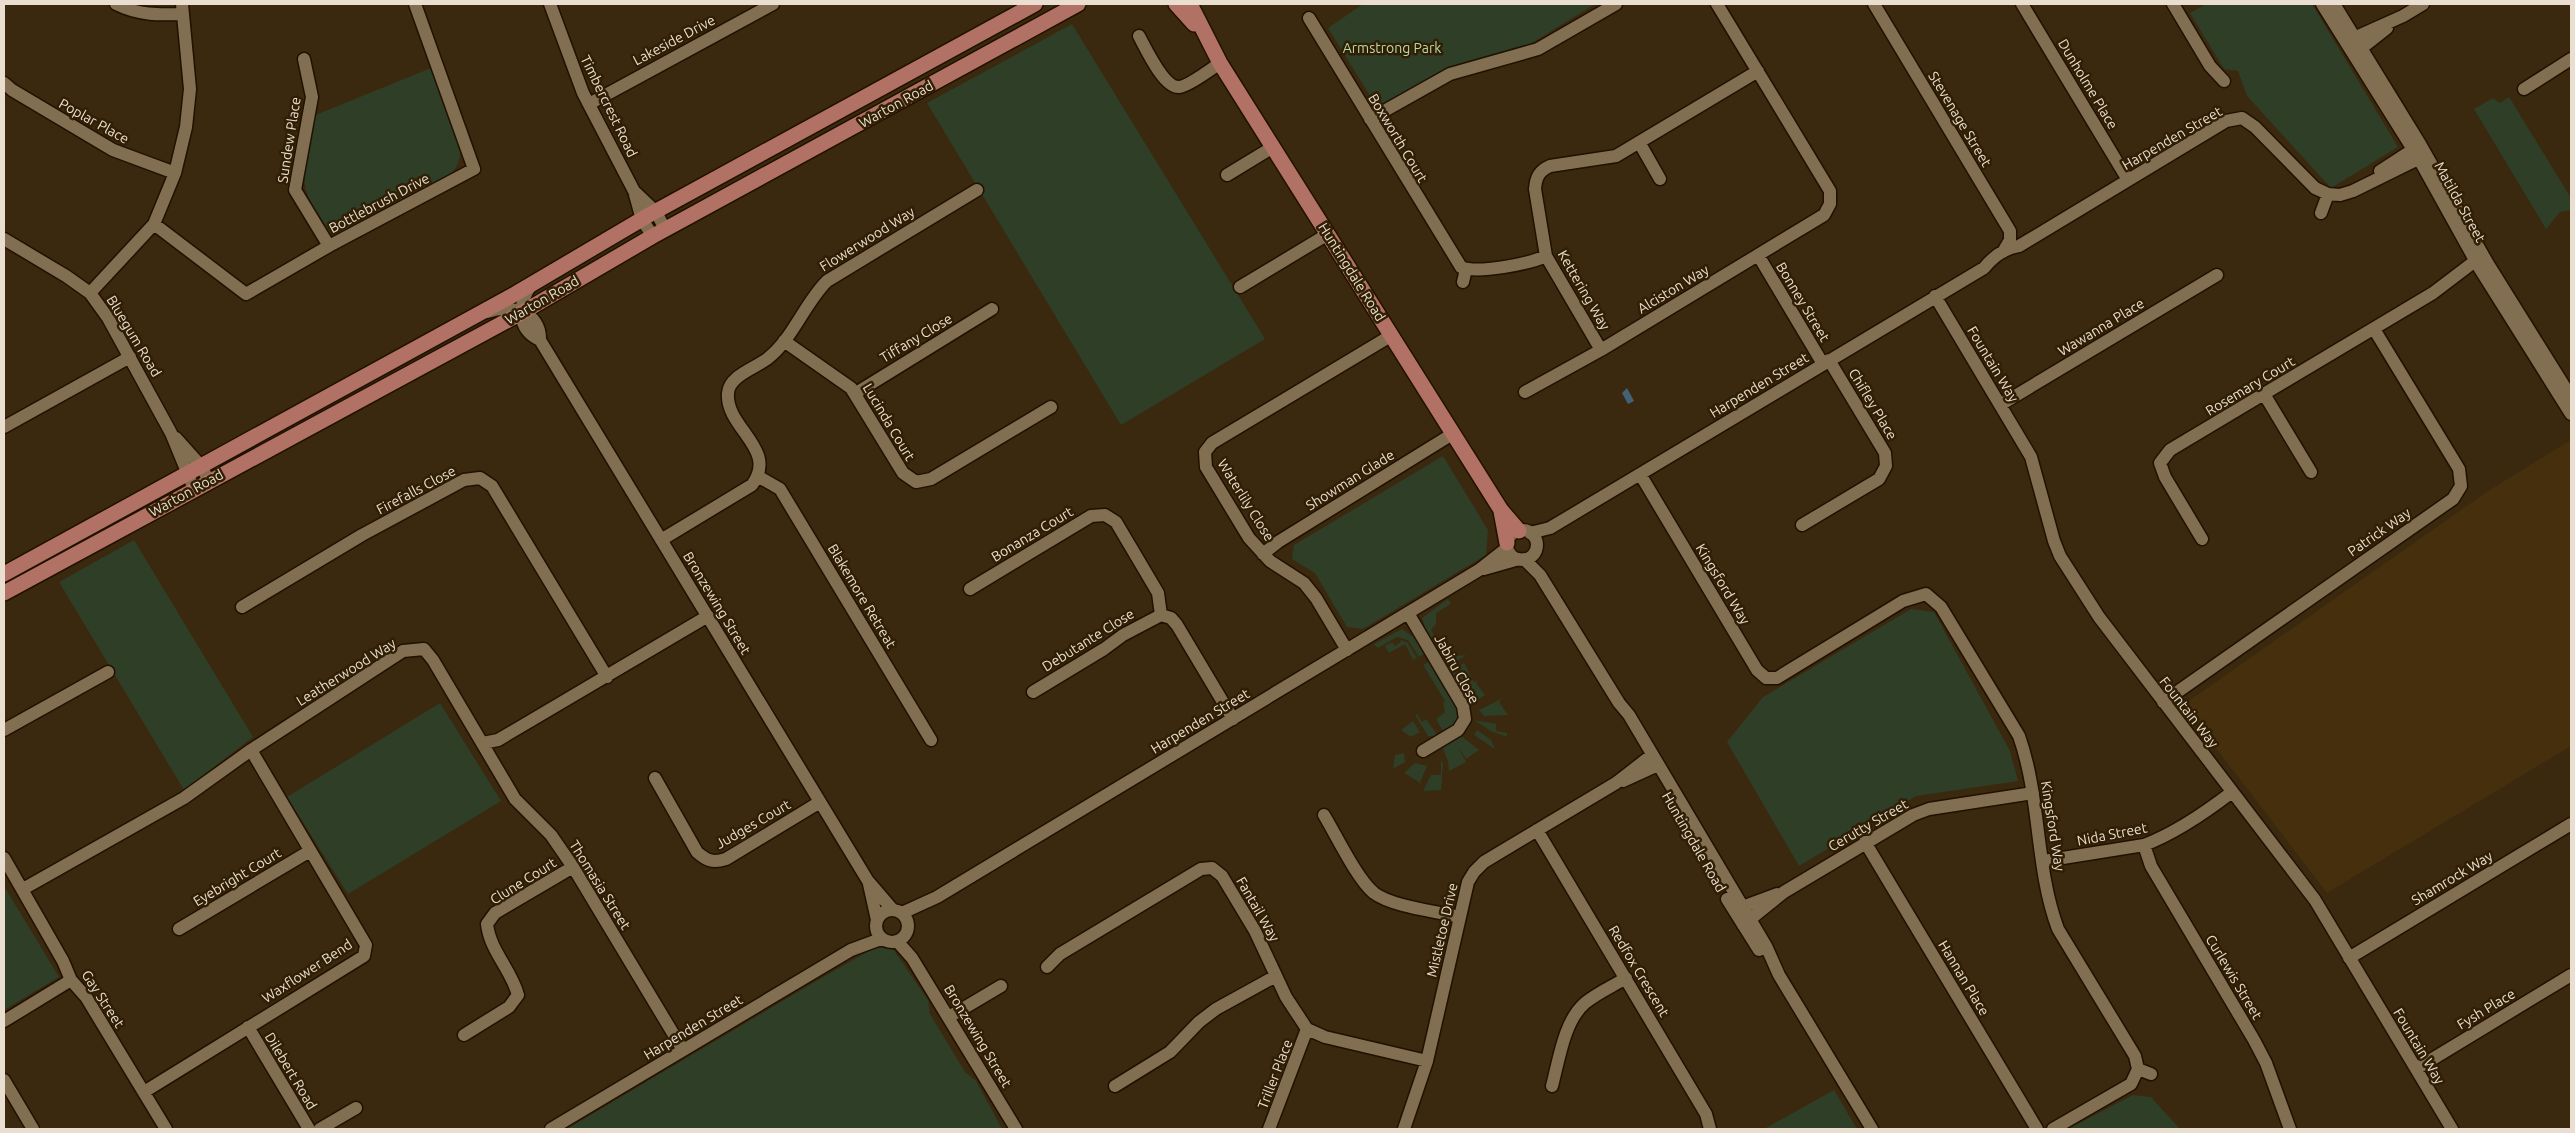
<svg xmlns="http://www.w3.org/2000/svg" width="2575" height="1133" font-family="Ubuntu,sans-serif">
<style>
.built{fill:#452f0c}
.green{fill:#2f3e27}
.water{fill:#446275}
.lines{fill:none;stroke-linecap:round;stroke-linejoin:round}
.minor-casing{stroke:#211100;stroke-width:15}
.major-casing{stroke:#211100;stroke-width:18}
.minor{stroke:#826e51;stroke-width:12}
.major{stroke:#b17265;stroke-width:15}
.labels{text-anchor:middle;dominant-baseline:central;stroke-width:5;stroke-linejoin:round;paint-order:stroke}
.street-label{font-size:14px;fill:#e9decf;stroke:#301f04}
.park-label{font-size:14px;fill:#b8daa8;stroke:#301f04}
</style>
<rect width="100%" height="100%" fill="#3a290e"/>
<path class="built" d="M2571 440V746L2327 893 2183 705 2488 491Z"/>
<path class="green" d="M1363 4H1595L1527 46 1447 68 1377 107 1328 28Z
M2206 4H2312L2398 147 2331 188 2247 96 2238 71 2224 69 2190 13Z
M1072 24 1265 339 1121 425 927 103Z
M431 68C438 86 462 138 460 155 459 164 455 169 449 176L335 237 327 233C320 219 310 206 306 190 300 167 310 139 313 116Z
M2509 97 2571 198V210L2560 212 2546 229 2474 109 2493 98 2500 103Z
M1443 456 1488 530 1486 555 1363 629 1347 627 1315 573 1292 559 1294 545Z
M134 540 253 737 184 790 59 582Z
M1448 599 1451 604 1436 613V624L1431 630 1435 637 1429 639 1423 629 1425 627 1422 618Z
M1911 609 1934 612 2010 751 2018 781 1916 796 1799 866 1727 742 1763 697Z
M1402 629 1412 636 1415 635 1425 653 1419 657 1408 640 1397 637 1378 648 1374 644Z
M1400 640 1407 642 1417 658 1413 660 1405 644 1389 653 1385 646 1392 642 1395 646 1401 642Z
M1445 646 1452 656 1466 655 1451 665 1443 654Z
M1430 661 1459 709V722L1444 733 1436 719 1445 712 1443 703 1445 701 1423 665Z
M1464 663 1474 682 1478 680 1476 683 1485 695 1471 704H1467L1449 673Z
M1503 698 1499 702 1508 715 1484 716 1479 710Z
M440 703 501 801 348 894 287 797Z
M1417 714 1422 722 1426 719 1438 736H1428L1415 715Z
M1474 720 1496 724V731L1507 733V737L1491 731Z
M1413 721 1420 732 1411 737 1401 730Z
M1477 730 1491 740 1495 749 1474 735Z
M1460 735 1479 750 1466 759 1457 745 1466 762 1449 771 1448 761 1442 746Z
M1404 753 1405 762 1393 769 1395 755Z
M1439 757 1443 763 1441 790 1423 791 1431 775H1441V761Z
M1415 763 1427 766 1419 785V782L1404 773Z
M4 886 59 977 4 1010Z
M887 945 893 949 928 1000 930 1014 965 1072 976 1081 1002 1129H567L813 983 869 951Z
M1834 1090 1857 1129H1764Z
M2133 1095 2151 1097 2180 1129H2068Z"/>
<path class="water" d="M1627 388 1634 401 1628 404 1622 393Z"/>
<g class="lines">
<defs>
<path id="minor" d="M116 4C138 15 158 15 183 14
M550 4 583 93 634 191 642 220 653 236
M1874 4 2010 231V240L2003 252
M2022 4 2128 180
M2173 4 2210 66 2224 81
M2322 4 2419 159 2480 269 2571 414
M2334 4 2420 144 2488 264 2571 397
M1309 18 1461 267C1477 274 1529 264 1546 256
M1139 36C1146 49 1164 88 1179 87 1189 86 1211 69 1220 63
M2347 41 2403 16 2423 4
M2354 54 2387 28
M304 59 312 97 295 190 329 246
M4 83 12 90 113 150 175 173
M2524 89 2571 59
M589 104 773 4
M1370 119 1450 74 1538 49 1616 4
M1639 142 1660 179
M2380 171 2420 145
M1227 175 1273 147
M634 191 656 212 665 229
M2321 213 2328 194
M154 224 246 294 329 246 474 169 415 4
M4 239 66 276 90 293 108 318 171 433 194 489
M1758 255 1823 364
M1463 282 1466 269
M531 285C518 304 516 329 540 340L868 881 892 909
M1240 287 1328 234
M90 293 154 224 175 173 186 127 190 89 182 4
M1935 296 2031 457 2054 541 2060 556 2099 617 2315 900 2452 1129
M487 312C510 304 541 311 540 340
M784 341 851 388 903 473 916 482 931 479 1051 407
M1601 350 1546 256 1535 189C1536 177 1539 171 1550 166L1616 156 1758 71
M1525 392 1601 350 1824 215 1830 204V191L1717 4
M856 393 992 309
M2264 394 2311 472
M2000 405 2217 275
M4 427 130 357
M176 438 201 466 209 481
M1640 474 1757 670 1766 678H1777L1903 601 1926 594 1941 607 2019 736C2041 798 2035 868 2058 929L2135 1056 2138 1069 2131 1084 2053 1129
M759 477 780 489 931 740
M1802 525 1879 479 1886 466 1885 453 1829 360
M1507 545a15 15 0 1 1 30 0a15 15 0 1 1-30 0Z
M1530 533 1550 528 1984 268C1993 257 2005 248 2019 246L2226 121 2242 118 2255 127 2315 188 2328 194 2340 195 2353 191 2426 155
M2202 539 2165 477 2160 463 2170 450 2433 293 2483 255
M661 540 752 485C779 449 725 428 728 393 729 376 755 368 767 359 793 339 804 304 827 281L977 190
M1263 554 1278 542 1454 433
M1524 559 1540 575 1619 703 1629 715 1766 946 1779 975 1872 1129
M1484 569 1519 559
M970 589 1091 516 1105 515 1116 522 1158 593 1161 615 1171 618 1177 625 1233 719
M242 607 362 535 464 480 480 478 492 486 607 677
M1408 613 1463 706 1465 719 1458 730 1423 751
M1347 650 1316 598 1304 583 1270 561 1249 538 1206 467 1205 452 1212 443 1392 335
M1033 692 1104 649 1123 635 1161 615
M2163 702 2453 499 2461 486 2459 469 2374 329
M4 730 108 672
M483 743 498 740 708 616
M655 778 697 852C707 861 713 863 726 859L820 802
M1623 781 1658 765
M1324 815C1336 835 1357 879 1374 893 1393 907 1436 911 1459 917
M1537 830 1706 1114 1710 1129
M1865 842 2037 1129
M2144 845 2151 866 2254 1040 2266 1063 2290 1129
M4 858 63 961 71 980 86 997 166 1129
M2044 861 2144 845C2176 833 2206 812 2232 792
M869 884 877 920
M23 889 184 798 251 750 403 651 424 649 433 660 515 799 551 835 573 867 683 1050
M1727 899 1759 950
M876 926a16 16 0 1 1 32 0a16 16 0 1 1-32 0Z
M1736 912 1742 907 1777 894
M902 913 937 897 1479 570 1507 548
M1743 925 1784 892 1913 815 1929 809 2033 793
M179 929 310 851
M897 941 912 958 1016 1129
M2349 958 2571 824
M1047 967 1060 954 1201 869 1212 868 1222 876 1255 931 1286 997 1307 1029 1325 1037 1427 1061
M949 1017 1001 986
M4 1021 71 980
M248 1027 309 1129
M464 1035 509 1007 518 995C511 969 490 951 487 924L495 913 573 867
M2138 1069 2151 1074
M2416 1069 2571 975
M4 1080 33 1129
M1115 1086 1170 1052 1199 1022 1216 1009 1276 976
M1552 1086C1559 1060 1564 1021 1585 1003 1597 993 1613 986 1626 978
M144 1092 364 956 366 945 251 750
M320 1129 356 1108
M551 1129 851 950 878 940H884
M1269 1129 1307 1029
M1404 1129 1427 1061 1468 882 1474 872 1484 862 1616 783 1652 755"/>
<path id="major" d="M1176 4 1194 24
M1190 4 1220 63 1501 510 1519 531
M1501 511 1507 543
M4 574 515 294 649 215 1035 4
M4 593 523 312 653 236 1078 4"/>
</defs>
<use href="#minor" class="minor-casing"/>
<use href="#major" class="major-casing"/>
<use href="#minor" class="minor"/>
<use href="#major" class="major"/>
</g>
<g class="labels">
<g class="street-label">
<text transform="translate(674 40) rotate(-28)">Lakeside Drive</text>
<text transform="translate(2088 84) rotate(59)">Dunholme Place</text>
<text transform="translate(896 104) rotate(-29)">Warton Road</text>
<text transform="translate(609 106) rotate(64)">Timbercrest Road</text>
<text transform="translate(1960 119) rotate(59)">Stevenage Street</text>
<text transform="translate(94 121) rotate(29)">Poplar Place</text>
<text transform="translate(1398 138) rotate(59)">Boxworth Court</text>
<text transform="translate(2172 138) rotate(-30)">Harpenden Street</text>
<text transform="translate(289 140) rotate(-81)">Sundew Place</text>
<text transform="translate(2460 202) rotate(61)">Matilda Street</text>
<text transform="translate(379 203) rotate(-28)">Bottlebrush Drive</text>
<text transform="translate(867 239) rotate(-32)">Flowerwood Way</text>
<text transform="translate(1352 272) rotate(58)">Huntingdale Road</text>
<text transform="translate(1673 289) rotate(-31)">Alciston Way</text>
<text transform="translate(1584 290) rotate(60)">Kettering Way</text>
<text transform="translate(542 300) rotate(-30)">Warton Road</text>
<text transform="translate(1803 302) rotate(59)">Bonney Street</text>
<text transform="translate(2101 327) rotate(-31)">Wawanna Place</text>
<text transform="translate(134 336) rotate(59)">Bluegum Road</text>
<text transform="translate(916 338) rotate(-31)">Tiffany Close</text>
<text transform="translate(1993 364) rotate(59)">Fountain Way</text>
<text transform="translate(1759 385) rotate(-31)">Harpenden Street</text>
<text transform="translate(2250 386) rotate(-31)">Rosemary Court</text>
<text transform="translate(1873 404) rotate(59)">Chifley Place</text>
<text transform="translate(889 422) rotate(59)">Lucinda Court</text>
<text transform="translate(1350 480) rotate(-32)">Showman Glade</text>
<text transform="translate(416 490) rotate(-28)">Firefalls Close</text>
<text transform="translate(186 493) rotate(-29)">Warton Road</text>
<text transform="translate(1246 500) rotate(58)">Waterlily Close</text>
<text transform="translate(2379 532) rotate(-35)">Patrick Way</text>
<text transform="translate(1032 534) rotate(-31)">Bonanza Court</text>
<text transform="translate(1723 584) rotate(59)">Kingsford Way</text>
<text transform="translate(862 596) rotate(59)">Blakemore Retreat</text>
<text transform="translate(717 603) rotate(59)">Bronzewing Street</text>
<text transform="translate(1088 640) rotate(-32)">Debutante Close</text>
<text transform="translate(1457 669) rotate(61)">Jabiru Close</text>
<text transform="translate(346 672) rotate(-32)">Leatherwood Way</text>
<text transform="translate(2189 712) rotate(52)">Fountain Way</text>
<text transform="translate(1200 721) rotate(-31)">Harpenden Street</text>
<text transform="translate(753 824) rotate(-30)">Judges Court</text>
<text transform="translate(1868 825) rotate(-30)">Cerutty Street</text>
<text transform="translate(2053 826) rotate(81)">Kingsford Way</text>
<text transform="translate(2112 834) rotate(-11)">Nida Street</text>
<text transform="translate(1694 842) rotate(60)">Huntingdale Road</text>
<text transform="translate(237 877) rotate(-31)">Eyebright Court</text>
<text transform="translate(2452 878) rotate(-31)">Shamrock Way</text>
<text transform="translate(523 881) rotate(-32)">Clune Court</text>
<text transform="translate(600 885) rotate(58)">Thomasia Street</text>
<text transform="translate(1258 909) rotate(60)">Fantail Way</text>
<text transform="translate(1442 930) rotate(-77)">Mistletoe Drive</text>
<text transform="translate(307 971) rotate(-33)">Waxflower Bend</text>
<text transform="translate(1639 971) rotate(59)">Redfox Crescent</text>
<text transform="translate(2234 977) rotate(59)">Curlewis Street</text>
<text transform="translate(1964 978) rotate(59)">Hannan Place</text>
<text transform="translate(103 999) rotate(57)">Gay Street</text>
<text transform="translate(2486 1009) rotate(-31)">Fysh Place</text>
<text transform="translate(693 1027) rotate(-31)">Harpenden Street</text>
<text transform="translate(978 1036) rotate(59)">Bronzewing Street</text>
<text transform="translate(2419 1046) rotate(59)">Fountain Way</text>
<text transform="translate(291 1071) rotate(59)">Dilebert Road</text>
<text transform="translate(1275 1074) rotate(-69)">Triller Place</text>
</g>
<g class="park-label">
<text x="1392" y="48">Armstrong Park</text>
</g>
</g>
<rect width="2575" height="1133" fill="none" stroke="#e9decf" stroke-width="10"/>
</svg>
